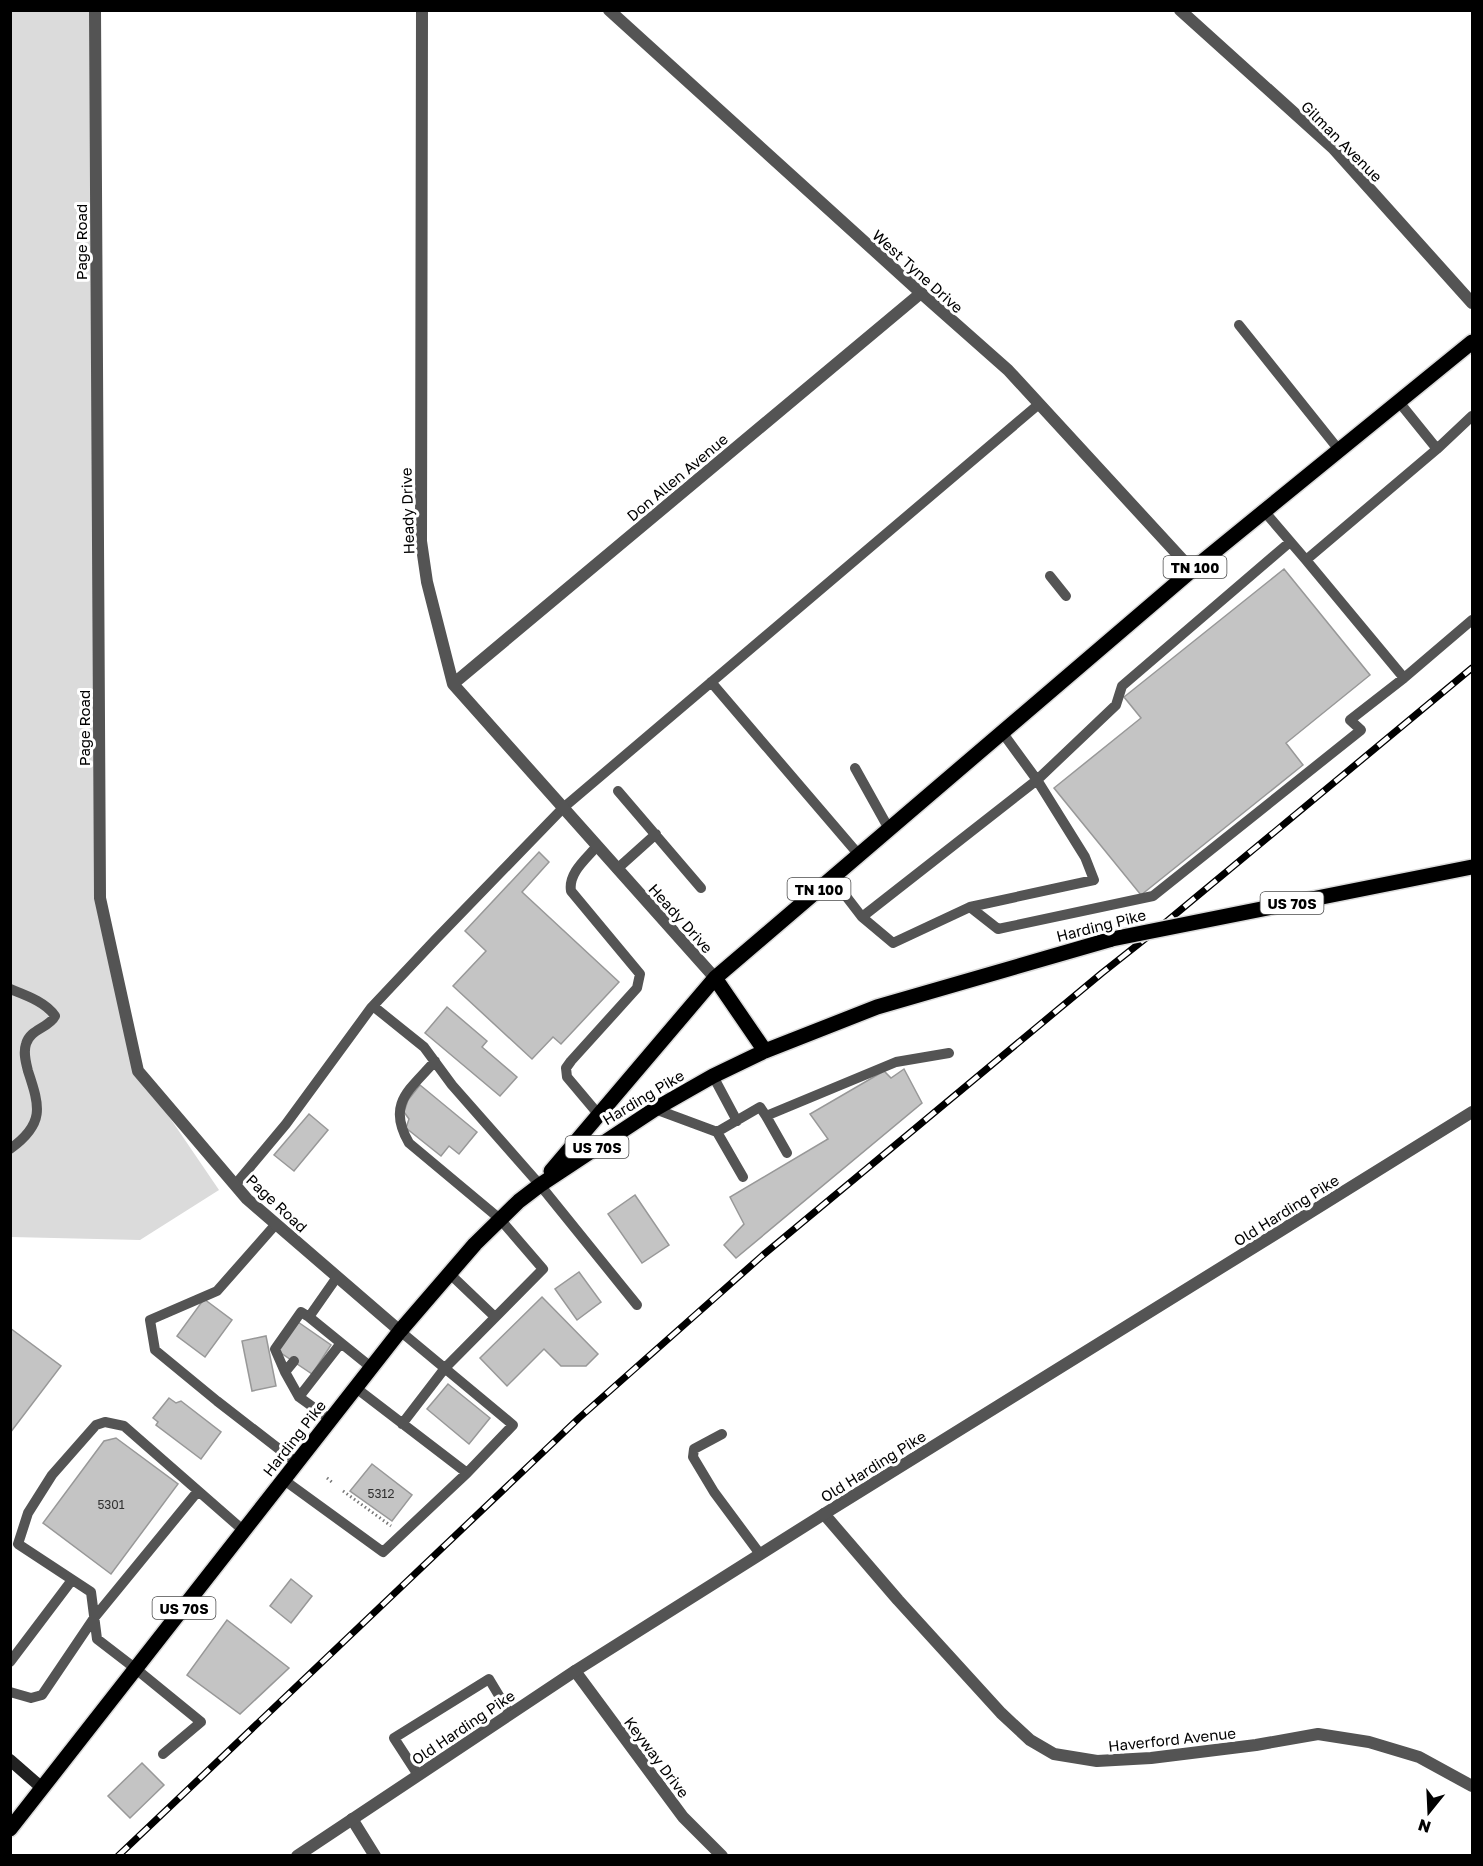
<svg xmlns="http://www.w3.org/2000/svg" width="1483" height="1866" font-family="'Golos Text',sans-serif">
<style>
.green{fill:#dbdbdb}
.building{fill:#c4c4c4;stroke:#989898;stroke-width:1.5}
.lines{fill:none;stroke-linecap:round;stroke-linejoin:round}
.primary-casing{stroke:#dbdbdb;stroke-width:18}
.path{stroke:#767676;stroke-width:3;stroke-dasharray:1.5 3;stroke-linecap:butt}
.service{stroke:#545454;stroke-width:10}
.minor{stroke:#545454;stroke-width:12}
.tertiary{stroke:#545454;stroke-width:12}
.secondary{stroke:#212121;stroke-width:12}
.primary{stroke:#000;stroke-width:15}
.rail-casing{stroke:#000;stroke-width:7}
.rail{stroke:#fff;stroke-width:4.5;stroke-dasharray:14;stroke-linecap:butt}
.primary-bridge-casing{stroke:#dbdbdb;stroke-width:18;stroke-linecap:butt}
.primary-bridge{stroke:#000;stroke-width:15}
.labels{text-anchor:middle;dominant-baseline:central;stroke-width:6;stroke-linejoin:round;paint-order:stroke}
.number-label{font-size:12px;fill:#313131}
.shield{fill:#fff;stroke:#4c4c4c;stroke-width:1.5}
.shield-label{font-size:14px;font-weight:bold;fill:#000}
.street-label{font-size:15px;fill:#000;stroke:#fff}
</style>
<rect width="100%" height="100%" fill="#fff"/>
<path class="green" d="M10 11H95L100 898 138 1071 219 1190 140 1240 11 1237Z"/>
<path class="building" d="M1284 569 1370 675 1286 743 1303 765 1141 895 1054 788 1141 718 1124 697Z
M539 852 549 862 522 892 619 982 561 1044 553 1037 532 1059 453 986 486 951 465 931Z
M447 1007 487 1041 482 1047 517 1077 500 1096 425 1033Z
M904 1069 922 1103 736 1258 724 1245 744 1224 730 1197 828 1139 810 1114 884 1071 891 1078Z
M420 1085 477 1132 459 1154 449 1146 441 1156 406 1128 409 1119 404 1112 408 1100Z
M309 1114 328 1130 294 1171 274 1155Z
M635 1195 669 1245 642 1263 608 1214Z
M579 1272 601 1302 577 1320 555 1289Z
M542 1297 598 1354 586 1366H561L544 1349 507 1386 480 1358Z
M204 1299 232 1320 205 1357 177 1336Z
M298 1322 331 1345 312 1374 278 1351Z
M10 1328 61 1366 10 1433Z
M266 1336 276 1386 252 1391 242 1341Z
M448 1384 490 1418 469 1444 427 1409Z
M169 1398 176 1403 181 1401 221 1432 201 1459 156 1425 158 1422 153 1418Z
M116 1438 178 1484 111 1574 43 1523 104 1441Z
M372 1464 412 1495 392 1521 350 1491Z
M291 1579 312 1596 291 1623 270 1606Z
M227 1620 289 1668 240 1714 187 1675Z
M142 1763 164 1785 130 1818 108 1796Z"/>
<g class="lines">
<defs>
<path id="primary" d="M715 978 765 1051
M551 1171 715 978 1192 570 1472 342
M10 1829 400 1331 475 1244 519 1201 540 1185 655 1109 713 1076 765 1051 877 1007 1112 939"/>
</defs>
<use href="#primary" class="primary-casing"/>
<path class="path" d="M327 1478 333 1483
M343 1491 391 1526"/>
<path class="service" d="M1239 325 1339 450
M1399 402 1437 449
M1472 416 1437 449 1306 560 1404 678 1472 620
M1264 511 1306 560
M1290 542 1122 686 1116 705 1037 780 1085 857 1094 880 970 907 998 929 1153 896 1361 730 1350 720 1404 678
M1050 576 1066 596
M711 682 859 855
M855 768 889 829
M618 791 701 888
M597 846C586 859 568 873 571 891L640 974 637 988 571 1061 566 1068 567 1077 599 1115
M617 869 656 834
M832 878 862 917 1037 780 1002 732
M862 917 893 943 970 907
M10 989C25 995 46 1002 55 1016 49 1028 30 1029 26 1044 23 1053 26 1063 28 1071 40 1107 45 1124 10 1149
M373 1006 424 1047 452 1085 540 1185 637 1305
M713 1076 737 1121
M655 1109 717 1132
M766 1116 787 1153
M743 1177 717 1132 760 1107 766 1116 896 1062 949 1053
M235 1185 286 1124 371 1008 436 939 563 808 1039 404
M276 1224 217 1291 150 1320 155 1350 217 1401 297 1463
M450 1274 495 1317
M341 1343 372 1368
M285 1372 294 1361
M356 1388 467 1473
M299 1397 341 1343 309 1317
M331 1420 299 1397 285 1372 275 1349 301 1312 309 1317 337 1277
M402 1424 445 1368 543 1269 500 1219 409 1143C386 1103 410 1090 435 1061
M722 1434 694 1449 693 1457 714 1492 760 1554
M284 1480 383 1552 467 1473 513 1425 400 1331
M10 1662 72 1580
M10 1692 31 1698 42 1695 94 1618 198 1491
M163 1754 201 1722 136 1669 97 1639 91 1592 18 1544 28 1513 52 1475 96 1425 105 1422 124 1426 244 1531
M418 1775 394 1738 489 1679 510 1714"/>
<path class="minor" d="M95 10 100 898 138 1071 247 1199 400 1331
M422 10 421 541 427 582 453 684 715 978
M609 10 921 293 1008 370 1192 570
M1180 10 1333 148 1472 303
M453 684 921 293
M824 1514 898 1600 1001 1713 1030 1740 1054 1754 1097 1761 1151 1758 1256 1745 1318 1734 1369 1742 1419 1757 1472 1786
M575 1671 683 1817 722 1856
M352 1819 375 1856"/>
<path class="tertiary" d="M297 1856 575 1671 824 1514 1472 1112"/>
<path class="secondary" d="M10 1760 42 1788"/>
<use href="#primary" class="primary"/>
<defs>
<path id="rail" d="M118 1856 579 1418 763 1255 1102 973 1160 927 1472 668"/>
</defs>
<use href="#rail" class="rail-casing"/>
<use href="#rail" class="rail"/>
<defs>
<path id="primary-bridge" d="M1112 939 1472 867"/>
</defs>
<use href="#primary-bridge" class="primary-bridge-casing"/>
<use href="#primary-bridge" class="primary-bridge"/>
</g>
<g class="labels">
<g class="number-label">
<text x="381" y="1493">5312</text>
<text x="111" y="1504">5301</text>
</g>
<g class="shield">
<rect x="1163.5" y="556" width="63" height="22" rx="4.5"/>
<rect x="787.5" y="878" width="63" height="22" rx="4.5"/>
<rect x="1260.5" y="892" width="63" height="22" rx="4.5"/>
<rect x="565.5" y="1136" width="63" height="22" rx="4.5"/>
<rect x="152.5" y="1597" width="63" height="22" rx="4.5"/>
</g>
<g class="shield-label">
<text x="1195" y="567">TN 100</text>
<text x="819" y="889">TN 100</text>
<text x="1292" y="903">US 70S</text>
<text x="597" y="1147">US 70S</text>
<text x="184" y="1608">US 70S</text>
</g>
<g class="street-label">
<text transform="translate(1342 141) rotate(45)">Gilman Avenue</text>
<text transform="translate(81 242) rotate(-90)">Page Road</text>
<text transform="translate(918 271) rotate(42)">West Tyne Drive</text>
<text transform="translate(677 477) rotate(-40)">Don Allen Avenue</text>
<text transform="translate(407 511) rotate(-92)">Heady Drive</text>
<text transform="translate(84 728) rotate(-90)">Page Road</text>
<text transform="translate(681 918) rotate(48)">Heady Drive</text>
<text transform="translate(1101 925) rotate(-14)">Harding Pike</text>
<text transform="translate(643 1097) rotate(-31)">Harding Pike</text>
<text transform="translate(277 1203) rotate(43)">Page Road</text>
<text transform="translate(1286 1210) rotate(-32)">Old Harding Pike</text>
<text transform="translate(294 1438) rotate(-52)">Harding Pike</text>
<text transform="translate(873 1466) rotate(-32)">Old Harding Pike</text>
<text transform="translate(463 1727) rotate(-34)">Old Harding Pike</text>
<text transform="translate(1172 1739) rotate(-6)">Haverford Avenue</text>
<text transform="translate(657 1757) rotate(53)">Keyway Drive</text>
</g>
</g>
<rect width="1483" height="1866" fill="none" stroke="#000000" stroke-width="24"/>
<g transform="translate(1429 1812) rotate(198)" stroke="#ffffff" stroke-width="4.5" paint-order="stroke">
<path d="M0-4.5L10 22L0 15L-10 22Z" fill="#000000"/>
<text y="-9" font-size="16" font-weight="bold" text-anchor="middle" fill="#000000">N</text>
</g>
</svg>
